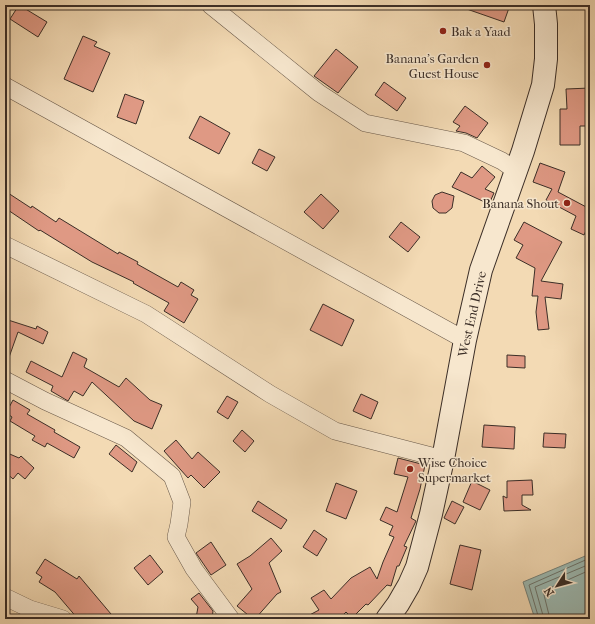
<svg xmlns="http://www.w3.org/2000/svg" width="595" height="624" font-family="'IM FELL French Canon',serif">
<style>
.water{fill:#9cbab3;stroke:#75827b}
.lines{fill:none;stroke-linecap:round;stroke-linejoin:round}
.shore{stroke:#6c746d;stroke-width:1}
.building{fill:#df9984;stroke:#3b2e27}
.street-casing{stroke:#69594a;stroke-width:18}
.secondary-casing{stroke:#3b2e27;stroke-width:24}
.street{stroke:#f7e7ce;stroke-width:17}
.secondary{stroke:#f7e7ce;stroke-width:22}
.poi-dot{fill:#8f2418;stroke:#f7e7ce;stroke-width:1.5}
.labels{text-anchor:middle;dominant-baseline:central;stroke-width:3;stroke-linejoin:round;paint-order:stroke}
.poi-label{font-size:13px;fill:#3b2e27;stroke:#f7e7ce;text-anchor:start}
.street-label{font-size:13px;fill:#3b2e27;stroke:#f7e7ce}
</style>
<rect width="100%" height="100%" fill="#f3dab4"/>
<filter id="stains"><feTurbulence type="fractalNoise" baseFrequency=".005" numOctaves="4"/><feColorMatrix values="0 0 0 0 .2 0 0 0 0 .09 0 0 0 0 .02 0 0 0 .5 -.17"/></filter>
<radialGradient id="worn" r=".72"><stop offset=".6" stop-color="#630" stop-opacity="0"/><stop offset="1" stop-color="#630" stop-opacity=".3"/></radialGradient>
<path class="water" d="M590 554V619H535L523 582Z"/>
<g class="lines">
<path class="shore" d="M539 619 529 585 590 558
M544 619 535 587 590 564
M550 619 543 591 590 570"/>
</g>
<path class="building" d="M19 5 47 22 38 37 10 19Z
M461 5H510L504 22 461 7Z
M83 36 97 42 94 46 110 53 93 92 64 79Z
M336 49 358 67 338 93 314 76Z
M384 82 406 98 397 111 375 95Z
M590 88V126H580V145H560V109H567L566 89Z
M125 94 144 101 136 124 117 117Z
M465 106 488 123 477 138 466 133 456 131 460 126 453 122Z
M200 116 230 133 219 154 189 138Z
M259 149 275 157 267 171 252 163Z
M540 163 565 172 558 192 590 209V222L584 235 571 229 576 216 546 200 552 189 533 182Z
M482 166 495 177 485 189 494 193 489 204 452 187 461 172 472 178Z
M5 191 31 208 32 206 56 222 59 218 118 254 119 252 138 262 137 264 178 287 181 282 194 290 191 295 198 299 184 323 164 311 169 303 133 283 134 282 92 262 40 230 39 231 5 208Z
M442 192 454 196 452 208 446 213H439L433 208 432 201 435 195Z
M321 194 339 211 323 229 304 212Z
M401 222 420 237 408 252 389 237Z
M524 222 562 242 541 281 563 284 561 299 545 297 549 329 538 330 536 312 538 296H532L535 268 516 258 523 245 514 240Z
M323 304 354 320 342 346 310 330Z
M5 319 36 329 37 326 48 332 43 344 18 332 7 363H5Z
M73 352 87 359 84 367 119 387 126 378 150 400 162 405 152 429 134 421 92 382 83 396 74 391 68 401 51 391 53 386 26 372 31 361 62 377Z
M507 355 525 356V368L507 367Z
M361 394 378 402 371 419 353 411Z
M227 396 238 402 228 419 217 412Z
M13 400 30 410 27 414 55 430 54 432 80 447 74 458 47 443 45 447 32 440 35 436 10 421 12 417 6 413Z
M484 425 515 427 514 449 482 447Z
M242 430 254 441 245 452 233 441Z
M544 433 566 434 565 448 543 447Z
M176 440 192 459 198 452 220 472 204 488 191 475 188 478 164 451Z
M116 445 137 462 132 472 109 454Z
M5 452 19 458 21 456 34 468 25 479 18 473 13 479 5 472Z
M398 458 425 465 420 489 411 518 416 521 404 546 407 547 399 566H397L391 586 387 585 368 605 366 604 352 618 346 612 339 619H302L319 610 311 598 324 590 331 599 351 578 370 567 377 579 383 562 394 537 389 535 393 526 380 520 386 507 397 512 408 477 394 474Z
M532 480 533 495H522V505L531 510 504 511 503 496 507 498V481Z
M472 481 490 490 480 510 463 502Z
M336 483 357 491 346 519 326 511Z
M258 501 287 520 281 529 252 511Z
M452 501 464 507 455 524 444 518Z
M314 530 327 539 317 556 303 547Z
M271 538 282 551 269 563 281 592 277 594 255 619H253L237 606 252 589 237 564 250 556Z
M211 542 226 565 211 575 196 553Z
M460 545 481 550 472 590 450 584Z
M150 555 163 572 148 585 134 568Z
M45 559 77 579 79 576 111 614 104 619H78L55 592 39 582 42 577 36 573Z
M199 593 213 611 212 619 196 618 198 607 191 599Z"/>
<g class="lines">
<defs>
<path id="street" d="M210 5 319 93 365 123 464 143 502 161 515 170
M5 86 465 340
M5 245 146 314 270 394 335 431 443 459
M5 380 45 401 126 438 172 476 182 502 179 524 176 537 194 569 231 619
M5 597 30 609 63 619"/>
<path id="secondary" d="M387 619 398 604 409 585 417 567 431 514 443 459 465 340 481 270 523 151 543 85 546 59V24L544 5"/>
</defs>
<use href="#street" class="street-casing"/>
<use href="#secondary" class="secondary-casing"/>
<use href="#street" class="street"/>
<use href="#secondary" class="secondary"/>
</g>
<g class="poi-dot">
<circle cx="443" cy="31" r="4"/>
<circle cx="487" cy="65" r="4"/>
<circle cx="567" cy="203" r="4"/>
<circle cx="410" cy="469" r="4"/>
</g>
<g class="labels">
<g class="poi-label">
<text x="451" y="31">Bak a Yaad</text>
<text x="479" y="58" text-anchor="end">Banana's Garden<tspan x="479" dy="15">Guest House</tspan></text>
<text x="559" y="203" text-anchor="end">Banana Shout</text>
<text x="418" y="462">Wise Choice<tspan x="418" dy="15">Supermarket</tspan></text>
</g>
<g class="street-label">
<text transform="translate(472 314) rotate(-77)">West End Drive</text>
</g>
</g>
<rect width="595" height="624" fill="none" stroke="#f3dab4" stroke-width="20"/>
<rect x="6" y="6" width="583" height="612" fill="none" stroke="#3b2e27" stroke-width="2"/>
<rect x="10" y="10" width="575" height="604" fill="none" stroke="#3b2e27"/>
<g transform="translate(557 586) rotate(234)" stroke="#f7e7ce" stroke-width="3" paint-order="stroke">
<path d="M0-3L7 15L0 10L-7 15Z" fill="#3b2e27"/>
<text y="-6" font-size="11" font-weight="bold" text-anchor="middle" fill="#3b2e27">N</text>
</g>
<rect width="100%" height="100%" filter="url(#stains)"/>
<rect width="100%" height="100%" fill="url(#worn)"/>
</svg>
